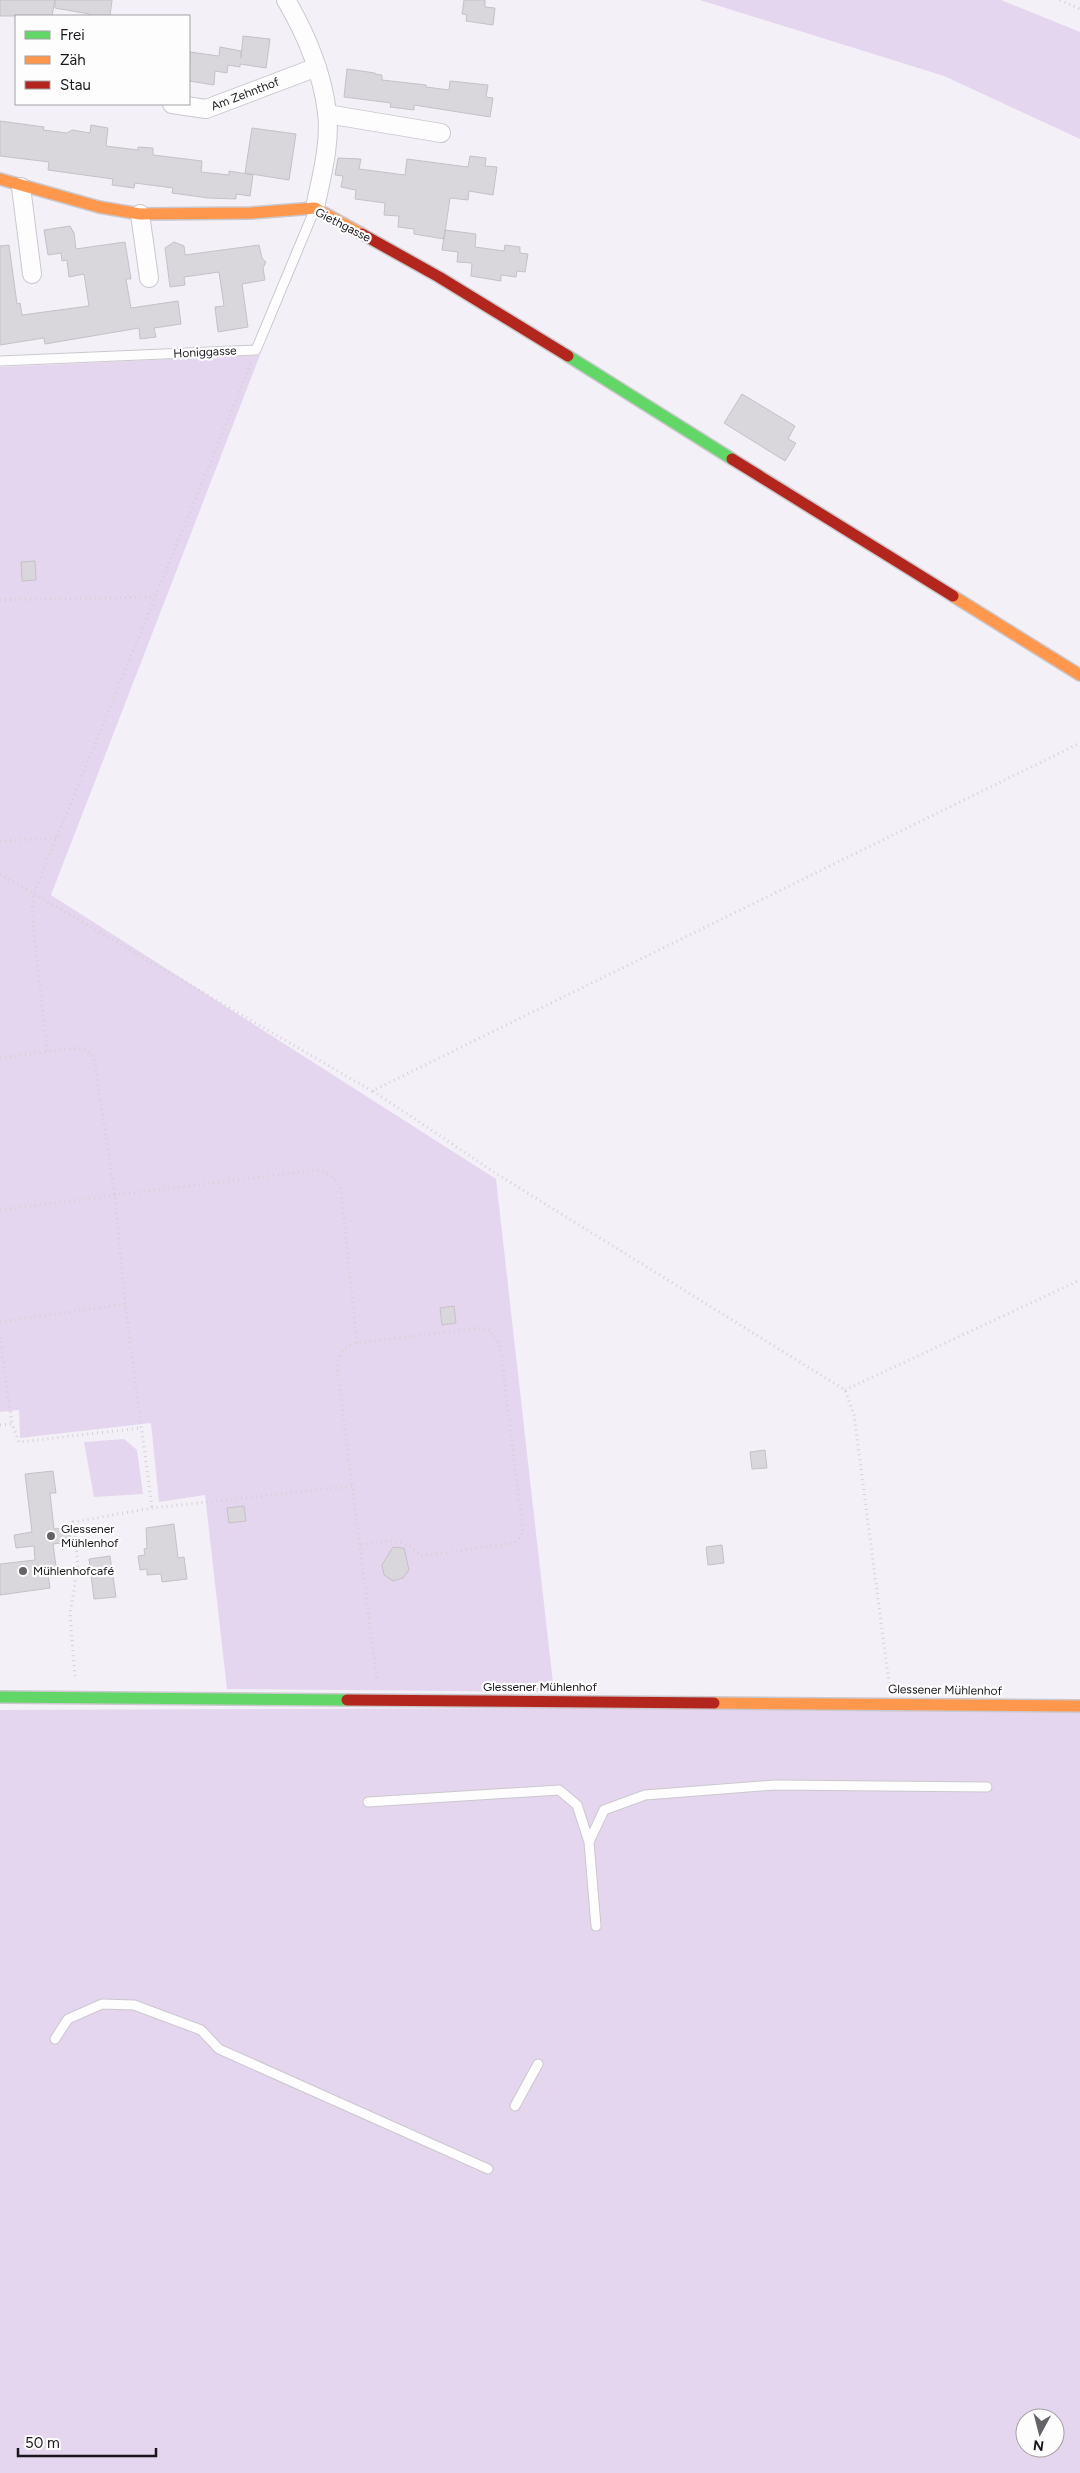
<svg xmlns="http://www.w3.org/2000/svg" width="1080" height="2473" font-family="Figtree,sans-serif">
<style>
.green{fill:#e4d6ef;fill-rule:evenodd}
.building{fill:#d9d6dc;stroke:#c4c1c7}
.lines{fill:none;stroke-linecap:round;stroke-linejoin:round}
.lane-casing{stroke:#cbc8cd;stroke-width:11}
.street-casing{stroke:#cbc8cd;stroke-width:20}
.fast-casing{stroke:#cbc8cd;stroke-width:14}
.slow-casing{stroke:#cbc8cd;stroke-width:14}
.jam-casing{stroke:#cbc8cd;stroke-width:14}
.path{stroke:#d4d2d5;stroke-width:3;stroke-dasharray:1 4;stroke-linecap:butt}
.lane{stroke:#fdfdfe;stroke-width:9}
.street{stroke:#fdfdfe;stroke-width:18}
.fast{stroke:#63d668;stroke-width:11}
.slow{stroke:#ff974d;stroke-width:11}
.jam{stroke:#b3261e;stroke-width:11}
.poi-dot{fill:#666368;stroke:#fdfdfd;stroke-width:2}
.labels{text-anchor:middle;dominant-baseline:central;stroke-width:4.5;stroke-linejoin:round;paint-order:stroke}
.street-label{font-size:12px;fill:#19171b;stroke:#fdfdfd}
.poi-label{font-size:12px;fill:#19171b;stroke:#fdfdfd;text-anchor:start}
</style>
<rect width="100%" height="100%" fill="#f4f0f7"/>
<path class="green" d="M700 0H1001L1080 32V139L944 76Z
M260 355 51 895 496 1179 554 1692 227 1689 205 1495 159 1502 151 1423 20 1438 19 1410 0 1412V367Z
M124 1439 137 1450 143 1494 94 1497 84 1442Z
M554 1708 1080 1712V2473H0V1710ZM1025 2418H1055V2448H1025Z"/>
<path class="building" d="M0 0H55L52 16H0Z
M55 0H112L110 16H89V14L55 8Z
M464 0H485V7L495 8 493 25 466 21 467 15 462 14Z
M243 36 270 39 266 68 240 64V67L228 65 227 73 215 71 214 85 189 81 190 52 219 56 220 47 241 51V58Z
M347 69 375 73V74L382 75V80L426 85V87L449 90 450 81 488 85 486 97 493 98 490 117 414 105V110L390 107 391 103 344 97Z
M0 121 44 127 43 130 67 133 72 130 90 133 91 125 108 128 106 146 138 150V147L153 148V155L202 161 201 172 229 175V171L253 175 250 196 236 194V199L208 198 172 193 173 188 135 183 134 188 112 185 113 179 48 170 49 162 0 156Z
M252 128 296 134 289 180 245 173Z
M470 156 486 158 485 166 497 167 493 195 469 191 468 200 450 198 444 239 414 234V229L398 227 399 216 384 215 385 203 355 199 356 190 341 187 343 176 335 175 338 158 361 159 359 169 405 175 407 159 468 167Z
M70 226 74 233 76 249 125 242 131 279H126L131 308 178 301 181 324 154 328 156 337 140 339 139 328 45 344 44 338 0 345V246L9 245 17 304 20 303 22 315 89 306 84 274 69 277 67 260 62 261 61 253 48 255 44 230Z
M445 230 476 234 475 247 504 251 505 245 520 247V253L528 254 525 272 517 271 516 277 501 275V281L471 276 472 263 457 262 458 252 442 250Z
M174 242 184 246 185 255 259 245 262 258 266 262 263 268 265 280 242 284 248 327 218 332 215 307 224 306 219 272 184 277 185 285 170 287 165 248Z
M742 394 795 426 788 439 796 443 785 461 724 423Z
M35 561 36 580 22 581 21 562Z
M454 1306 456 1323 442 1325 440 1308Z
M765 1450 767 1468 752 1469 750 1452Z
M53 1471 56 1493H50L54 1529 69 1528 71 1542 53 1544 57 1573 48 1574 50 1588 0 1595V1564L35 1560 34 1546 16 1548 14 1535 32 1532 25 1474Z
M244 1506 246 1521 229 1523 227 1508Z
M174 1524 178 1558 184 1557 187 1579 162 1582 161 1574 147 1575V1569L140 1570 138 1556 145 1555 144 1549 147 1548 146 1528Z
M722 1545 724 1563 708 1565 706 1547Z
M393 1547 404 1548 409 1570 403 1578 393 1581 384 1575 382 1565Z
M110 1556 116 1597 94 1599 89 1559Z"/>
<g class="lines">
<defs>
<path id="lane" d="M0 361 256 350 314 211
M368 1802 559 1790 577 1805 589 1842
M596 1926 589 1842 604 1810 645 1795 775 1785 987 1787
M55 2039 68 2019 102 2004 134 2005 201 2030 219 2049 488 2169
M515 2106 538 2064"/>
<path id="street" d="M286 0C306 34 322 73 327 112 331 143 321 178 315 208
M172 104 206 109 317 67
M327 114 441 133
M21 187 32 274
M140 214 149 278"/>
<path id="fast" d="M568 356 732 459
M0 1697 347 1700"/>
<path id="slow" d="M0 179 99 207 140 214 251 213 315 208 362 234
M953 596 1080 675
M714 1703 1080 1706"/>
<path id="jam" d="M362 234 439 277 568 356
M732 459 953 596
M347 1700 714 1703"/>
</defs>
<use href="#lane" class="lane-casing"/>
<use href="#street" class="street-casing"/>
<use href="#fast" class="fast-casing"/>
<use href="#slow" class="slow-casing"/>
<use href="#jam" class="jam-casing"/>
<path class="path" d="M1060 0 1080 9
M0 600 154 597
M0 841 57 838
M0 874 372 1091 1080 743
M47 1051 32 913 34 893 251 363
M0 1058 73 1048 85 1049 94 1058 115 1197 125 1304 152 1508
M373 1091 497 1174 845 1390 854 1415 889 1683
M0 1210 315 1170C328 1173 335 1176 341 1189L357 1343
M0 1322 125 1304
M0 1337 12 1424
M845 1390 1080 1280
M0 1425 12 1424 19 1442 141 1428
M361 1545C389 1541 399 1535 421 1556L514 1543 521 1537 523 1529 500 1345 490 1330 481 1328 357 1343C344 1347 340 1352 337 1366L377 1680
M75 1676 70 1615 78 1564 73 1522 152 1508 354 1486"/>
<use href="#lane" class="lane"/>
<use href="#street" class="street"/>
<use href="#fast" class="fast"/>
<use href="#slow" class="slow"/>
<use href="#jam" class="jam"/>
</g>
<g class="poi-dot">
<circle cx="51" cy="1536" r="5"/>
<circle cx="23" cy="1571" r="5"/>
</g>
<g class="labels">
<g class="street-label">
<text transform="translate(245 94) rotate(-21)">Am Zehnthof</text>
<text transform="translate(343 225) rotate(27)">Giethgasse</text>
<text transform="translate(205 352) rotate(-3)">Honiggasse</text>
<text x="540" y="1687">Glessener Mühlenhof</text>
<text transform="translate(945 1690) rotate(1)">Glessener Mühlenhof</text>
</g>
<g class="poi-label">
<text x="61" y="1529">Glessener<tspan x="61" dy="14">Mühlenhof</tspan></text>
<text x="33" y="1571">Mühlenhofcafé</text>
</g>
</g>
<rect x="15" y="15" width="175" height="90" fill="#fdfdfd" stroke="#a2a1a3"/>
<rect x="25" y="31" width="25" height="8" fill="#63d668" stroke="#a2a1a3"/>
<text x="60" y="40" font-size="15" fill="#19171b">Frei</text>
<rect x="25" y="56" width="25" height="8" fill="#ff974d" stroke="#a2a1a3"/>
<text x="60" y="65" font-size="15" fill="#19171b">Zäh</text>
<rect x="25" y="81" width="25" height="8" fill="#b3261e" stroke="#a2a1a3"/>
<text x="60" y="90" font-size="15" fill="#19171b">Stau</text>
<g transform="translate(1040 2433) rotate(187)"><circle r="24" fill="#fdfdfd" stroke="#a2a1a3"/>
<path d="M0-4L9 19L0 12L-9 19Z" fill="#666368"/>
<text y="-8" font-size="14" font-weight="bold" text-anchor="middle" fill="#19171b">N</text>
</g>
<path d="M18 2448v8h138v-8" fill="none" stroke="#19171b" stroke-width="2.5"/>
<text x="25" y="2448" font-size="15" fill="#19171b" stroke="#fdfdfd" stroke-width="4" paint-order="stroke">50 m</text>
</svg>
